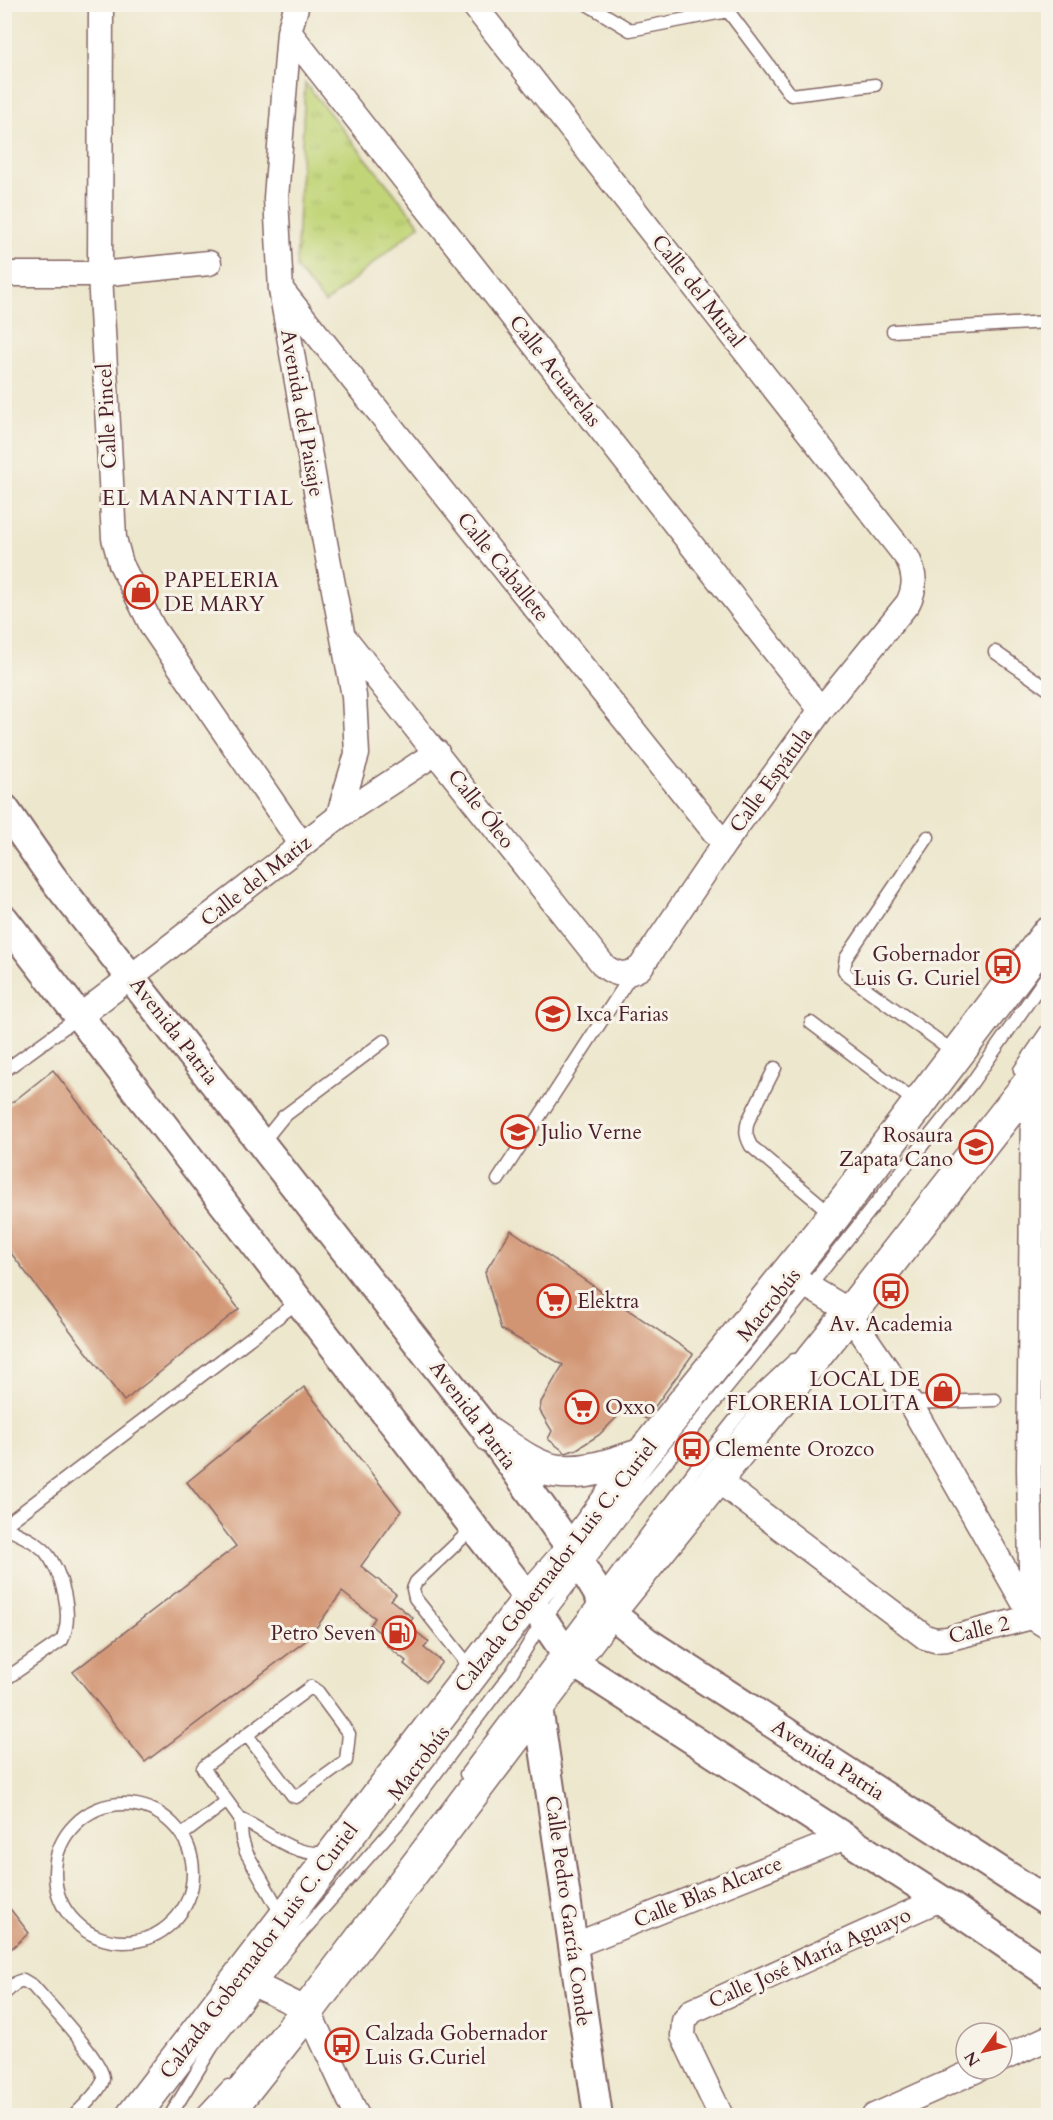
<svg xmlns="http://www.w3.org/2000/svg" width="1053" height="2120" font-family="Cardo,serif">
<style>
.grass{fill:url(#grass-tufts);stroke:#867a52;stroke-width:1.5}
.building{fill:#d29573}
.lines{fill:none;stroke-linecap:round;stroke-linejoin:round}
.service-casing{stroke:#836564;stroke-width:15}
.minor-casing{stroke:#836564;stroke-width:27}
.tertiary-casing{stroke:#836564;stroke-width:32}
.primary-casing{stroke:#836564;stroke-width:36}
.service{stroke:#fff;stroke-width:12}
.minor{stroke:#fff;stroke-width:24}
.tertiary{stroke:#fff;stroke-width:28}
.primary{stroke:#fff;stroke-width:33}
.labels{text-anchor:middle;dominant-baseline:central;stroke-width:6;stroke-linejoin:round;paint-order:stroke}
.street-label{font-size:21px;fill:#4a1f2b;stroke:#f7f3e8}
.poi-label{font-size:21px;fill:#4a1f2b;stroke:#f7f3e8;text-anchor:start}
.neighbourhood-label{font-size:22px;letter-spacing:1.5px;fill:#4a1f2b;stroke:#f7f3e8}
</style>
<defs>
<pattern id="grass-tufts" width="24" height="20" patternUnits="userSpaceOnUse" patternTransform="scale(1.5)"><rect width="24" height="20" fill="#c1d578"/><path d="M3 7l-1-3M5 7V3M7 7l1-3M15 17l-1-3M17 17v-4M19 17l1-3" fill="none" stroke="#a7b668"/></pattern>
</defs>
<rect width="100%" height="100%" fill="#f7f3e8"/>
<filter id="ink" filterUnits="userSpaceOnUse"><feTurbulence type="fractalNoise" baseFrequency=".0167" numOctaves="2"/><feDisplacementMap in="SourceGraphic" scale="12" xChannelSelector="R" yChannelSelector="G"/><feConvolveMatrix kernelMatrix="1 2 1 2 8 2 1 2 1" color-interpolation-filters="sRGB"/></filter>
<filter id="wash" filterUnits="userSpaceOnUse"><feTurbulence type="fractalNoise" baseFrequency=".008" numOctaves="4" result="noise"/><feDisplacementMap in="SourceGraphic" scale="24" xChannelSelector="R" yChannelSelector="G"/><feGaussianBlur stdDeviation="1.35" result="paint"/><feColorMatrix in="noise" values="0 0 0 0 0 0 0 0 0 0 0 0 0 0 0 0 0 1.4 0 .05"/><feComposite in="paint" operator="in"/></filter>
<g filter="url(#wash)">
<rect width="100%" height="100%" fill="#ede7cd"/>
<path class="grass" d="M305 83 420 225 325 303 296 268Z"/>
<g id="blocks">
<path class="building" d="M53 1070 239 1309 124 1401 4 1244V1109Z
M511 1230 693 1354 646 1419 626 1405 617 1417 599 1435 577 1449 566 1453 548 1439 552 1431 540 1411 541 1402 563 1365 501 1329 485 1272Z
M304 1387 401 1511 361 1566 396 1594 391 1600 413 1618 408 1625 429 1642 424 1648 442 1662 426 1682 404 1664 406 1661 387 1646 391 1641 370 1625 375 1618 342 1592 308 1639 145 1762 73 1672 236 1546 187 1482Z
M4 1901 29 1933 4 1955Z"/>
</g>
</g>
<g filter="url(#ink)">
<use href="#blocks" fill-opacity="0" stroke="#836564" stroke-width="1.5"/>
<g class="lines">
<defs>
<path id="service" d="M587 4 630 30 728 11
M727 4 728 11 791 95 875 85
M893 331 1048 322
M995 652 1048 689
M928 837 846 958 844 970 847 975 957 1054
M811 1023 918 1104
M775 1068 748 1121C745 1131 746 1137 751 1146L833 1215
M1020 1070 1048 1029
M4 1071 80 1016
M262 1143 283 1117 384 1041
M498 1180 632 974
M910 1403 995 1400
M4 1526 299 1301
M4 1527C18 1534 34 1540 45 1551 62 1572 74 1615 62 1640L4 1680
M473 1671 415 1598 413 1589 416 1582 474 1527
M247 1735 293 1796 296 1797 346 1761 349 1734 318 1692 311 1687 206 1765 203 1768 240 1819 242 1839 246 1852 283 1917
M466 1774 697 1467 749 1402 794 1360
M55 1873a69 69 0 1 1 138 0a69 69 0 1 1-138 0Z
M240 1819C269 1832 295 1859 329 1852
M182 1835 227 1801
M4 1994 17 1982 23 1980 33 1986C45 2000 105 2063 103 2079 102 2090 82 2107 74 2116
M170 2116 212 2047 258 1987 287 1949 400 1821 512 1672 543 1620 623 1515 810 1286 971 1084 1048 974
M200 2116 228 2086"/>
<path id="minor" d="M101 4 100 274 114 538 121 564 153 628 302 845
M297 4 289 32 276 198 281 290 324 537 354 696 357 754 338 817
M289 32 821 710
M4 274H100L209 263
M284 293 724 844
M344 637 604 966C617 976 626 976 640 968L724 844 821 710 908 603C916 587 915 575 908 559L473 4
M80 1016 338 817 437 752
M787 1274 841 1306 849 1314 910 1403 1032 1617 1048 1627
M716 1479 925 1637 935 1640 947 1639 1032 1617
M1032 1617 1029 1469 1033 1101H1048
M573 1946 843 1838
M239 1977 308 2010 357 2116
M1002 2059 1048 2038
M721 2116 683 2036 684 2021 692 2011 940 1899
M874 2116 979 2069"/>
<path id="tertiary" d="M4 808 52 877 491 1436 572 1550 609 1612 647 1642 1048 1902
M4 919 529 1599 571 1661 940 1899 1048 1973
M538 1707 598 2116"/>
<path id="primary" d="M491 1436C510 1449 533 1468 556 1471 586 1475 615 1464 642 1455
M133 2116 529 1599 572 1550 642 1455 832 1218 1048 934
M224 2116 308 2010 609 1612 849 1314 1048 1060"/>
</defs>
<use href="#service" class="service-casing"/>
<use href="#minor" class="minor-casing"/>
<use href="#tertiary" class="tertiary-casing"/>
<use href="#primary" class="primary-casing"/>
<use href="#service" class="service"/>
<use href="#minor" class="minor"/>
<use href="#tertiary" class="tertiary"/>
<use href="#primary" class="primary"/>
</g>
</g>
<defs>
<symbol id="shop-ring" viewBox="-11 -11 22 22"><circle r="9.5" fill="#f7f3e8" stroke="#c8321e" stroke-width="1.5"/><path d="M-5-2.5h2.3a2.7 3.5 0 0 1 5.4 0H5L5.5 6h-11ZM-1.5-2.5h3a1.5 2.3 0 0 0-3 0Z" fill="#c8321e"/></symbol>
<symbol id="bus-ring" viewBox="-11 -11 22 22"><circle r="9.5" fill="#f7f3e8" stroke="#c8321e" stroke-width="1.5"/><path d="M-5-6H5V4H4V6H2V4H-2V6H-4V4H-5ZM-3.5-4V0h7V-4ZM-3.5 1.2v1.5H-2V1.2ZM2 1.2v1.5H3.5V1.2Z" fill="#c8321e"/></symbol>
<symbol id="school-ring" viewBox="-11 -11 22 22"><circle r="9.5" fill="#f7f3e8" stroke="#c8321e" stroke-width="1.5"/><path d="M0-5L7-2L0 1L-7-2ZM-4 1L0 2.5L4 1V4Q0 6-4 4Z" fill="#c8321e"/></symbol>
<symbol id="supermarket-ring" viewBox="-11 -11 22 22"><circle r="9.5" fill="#f7f3e8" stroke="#c8321e" stroke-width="1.5"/><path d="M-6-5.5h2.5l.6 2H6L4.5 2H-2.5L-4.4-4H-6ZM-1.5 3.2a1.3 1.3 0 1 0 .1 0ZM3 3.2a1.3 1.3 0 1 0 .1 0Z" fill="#c8321e"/></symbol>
<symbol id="fuel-ring" viewBox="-11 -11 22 22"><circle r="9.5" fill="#f7f3e8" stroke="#c8321e" stroke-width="1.5"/><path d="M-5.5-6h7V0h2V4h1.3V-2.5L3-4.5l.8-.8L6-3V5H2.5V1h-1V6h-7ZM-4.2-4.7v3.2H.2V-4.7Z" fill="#c8321e"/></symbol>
</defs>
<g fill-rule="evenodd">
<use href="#shop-ring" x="122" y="573" width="38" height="38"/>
<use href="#bus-ring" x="984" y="947" width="38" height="38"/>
<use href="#school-ring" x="534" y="995" width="38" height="38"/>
<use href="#school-ring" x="499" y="1113" width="38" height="38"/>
<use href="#school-ring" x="957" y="1128" width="38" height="38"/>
<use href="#bus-ring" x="872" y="1272" width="38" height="38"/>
<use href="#supermarket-ring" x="535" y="1282" width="38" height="38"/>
<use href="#shop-ring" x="924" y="1372" width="38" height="38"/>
<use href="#supermarket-ring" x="563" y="1388" width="38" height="38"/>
<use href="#bus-ring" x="673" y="1430" width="38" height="38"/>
<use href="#fuel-ring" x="380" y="1614" width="38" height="38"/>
<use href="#bus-ring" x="323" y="2026" width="38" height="38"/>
</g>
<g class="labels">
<g class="street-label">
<text transform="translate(698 291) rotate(52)">Calle del Mural</text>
<text transform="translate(555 371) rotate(52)">Calle Acuarelas</text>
<text transform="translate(302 413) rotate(80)">Avenida del Paisaje</text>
<text transform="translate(107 416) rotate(-93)">Calle Pincel</text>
<text transform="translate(503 567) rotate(51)">Calle Caballete</text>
<text transform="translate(771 780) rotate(-54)">Calle Espátula</text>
<text transform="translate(481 809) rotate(52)">Calle Óleo</text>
<text transform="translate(256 881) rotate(-38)">Calle del Matiz</text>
<text transform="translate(174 1031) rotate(52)">Avenida Patria</text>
<text transform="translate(769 1305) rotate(-51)">Macrobús</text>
<text transform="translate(473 1415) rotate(53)">Avenida Patria</text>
<text transform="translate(556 1566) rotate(-52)">Calzada Gobernador Luis C. Curiel</text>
<text transform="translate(979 1630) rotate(-13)">Calle 2</text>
<text transform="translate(828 1760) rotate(33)">Avenida Patria</text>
<text transform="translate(419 1763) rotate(-53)">Macrobús</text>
<text transform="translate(708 1892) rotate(-22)">Calle Blas Alcarce</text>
<text transform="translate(568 1911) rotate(82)">Calle Pedro García Conde</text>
<text transform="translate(259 1951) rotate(-53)">Calzada Gobernador Luis C. Curiel</text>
<text transform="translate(810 1958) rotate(-24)">Calle José María Aguayo</text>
</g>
<g class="poi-label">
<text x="164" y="580">PAPELERIA<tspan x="164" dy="24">DE MARY</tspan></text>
<text x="980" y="954" text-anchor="end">Gobernador<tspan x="980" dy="24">Luis G. Curiel</tspan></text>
<text x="576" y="1014">Ixca Farias</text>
<text x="541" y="1132">Julio Verne</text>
<text x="953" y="1135" text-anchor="end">Rosaura<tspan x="953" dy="24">Zapata Cano</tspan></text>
<text x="577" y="1301">Elektra</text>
<text x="891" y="1324" text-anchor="middle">Av. Academia</text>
<text x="920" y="1379" text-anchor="end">LOCAL DE<tspan x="920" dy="24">FLORERIA LOLITA</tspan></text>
<text x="605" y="1407">Oxxo</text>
<text x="715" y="1449">Clemente Orozco</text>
<text x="376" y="1633" text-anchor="end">Petro Seven</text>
<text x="365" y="2033">Calzada Gobernador<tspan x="365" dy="24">Luis G.Curiel</tspan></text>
</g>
<g class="neighbourhood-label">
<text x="198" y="498">EL MANANTIAL</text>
</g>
</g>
<rect width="1053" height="2120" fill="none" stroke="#f7f3e8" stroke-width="24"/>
<g transform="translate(984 2051) rotate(236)"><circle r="28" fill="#f7f3e8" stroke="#b29e9c" stroke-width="1.5"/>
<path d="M0-4.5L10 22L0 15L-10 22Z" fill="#c8321e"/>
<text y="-9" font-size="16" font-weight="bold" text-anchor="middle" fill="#4a1f2b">N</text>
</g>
</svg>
